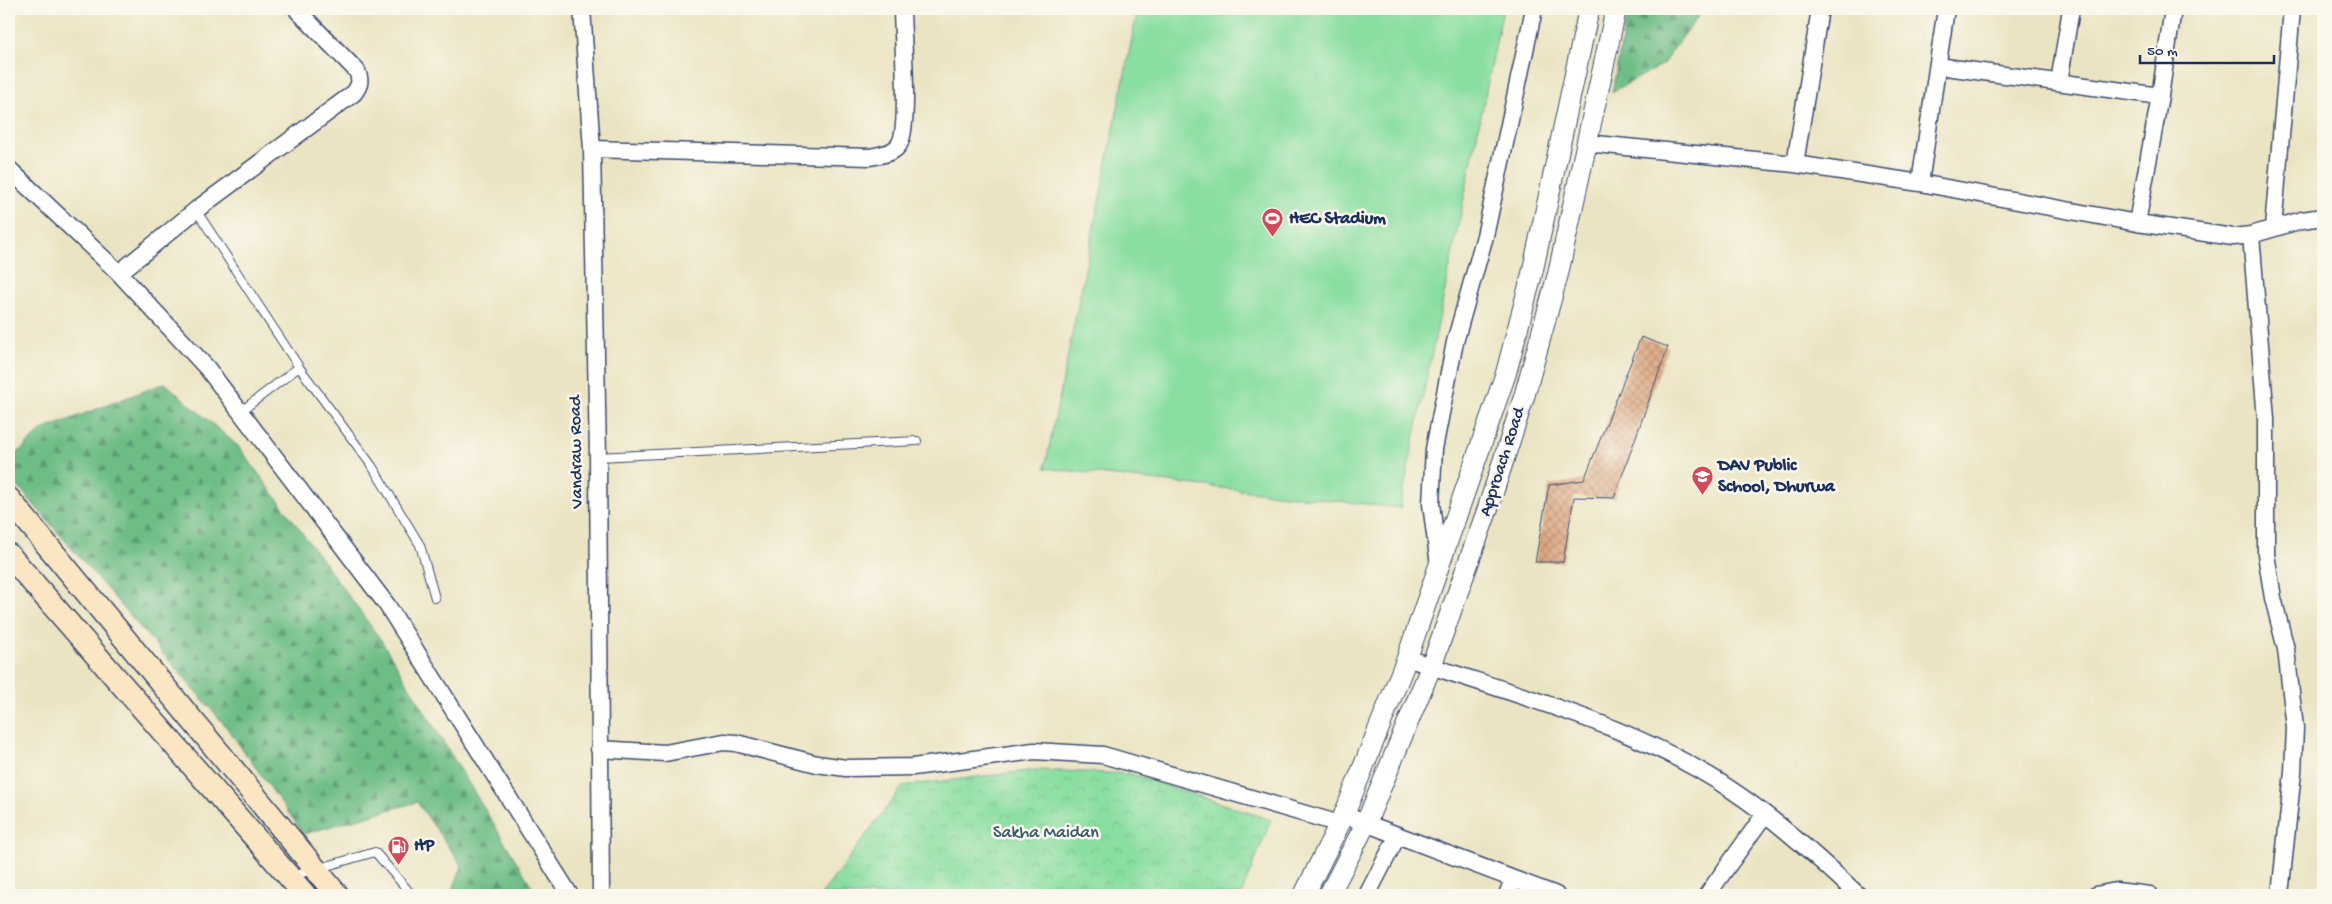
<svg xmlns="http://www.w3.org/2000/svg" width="2332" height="904" font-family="'Gochi Hand',sans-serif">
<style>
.forest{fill:url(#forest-firs);stroke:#447672}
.park{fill:url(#park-crowns);stroke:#528680}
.pitch{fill:#89dea1;stroke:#528680}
.building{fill:url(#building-cross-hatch)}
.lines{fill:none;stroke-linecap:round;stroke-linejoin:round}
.service-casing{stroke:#3a4a6d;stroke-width:10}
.minor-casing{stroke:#3a4a6d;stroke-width:19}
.tertiary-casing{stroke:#3a4a6d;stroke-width:22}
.secondary-casing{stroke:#3a4a6d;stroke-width:25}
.service{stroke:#fff;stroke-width:8}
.minor{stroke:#fff;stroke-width:16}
.tertiary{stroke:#fff;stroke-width:20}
.secondary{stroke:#fbe6c4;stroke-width:22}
.labels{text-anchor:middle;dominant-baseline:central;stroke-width:5;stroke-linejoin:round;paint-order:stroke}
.poi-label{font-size:18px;font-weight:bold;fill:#1b2f5e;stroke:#fbf7ec;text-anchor:start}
.street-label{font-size:18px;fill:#1b2f5e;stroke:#fbf7ec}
.park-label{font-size:18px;fill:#365b6f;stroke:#fbf7ec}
</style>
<defs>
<pattern id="forest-firs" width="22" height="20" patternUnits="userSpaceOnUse" patternTransform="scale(1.25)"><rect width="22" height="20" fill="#6ebd87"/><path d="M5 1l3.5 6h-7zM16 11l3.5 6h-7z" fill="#5a9a72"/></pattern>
<pattern id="park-crowns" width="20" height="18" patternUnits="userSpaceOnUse" patternTransform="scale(1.25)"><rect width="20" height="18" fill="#89dea1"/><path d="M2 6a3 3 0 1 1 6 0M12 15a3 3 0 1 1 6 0" fill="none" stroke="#76bf8d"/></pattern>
<pattern id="building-cross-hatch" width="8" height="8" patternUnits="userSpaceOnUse" patternTransform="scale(1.25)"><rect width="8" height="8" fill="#dea780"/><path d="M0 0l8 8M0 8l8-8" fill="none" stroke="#b3886c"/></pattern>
</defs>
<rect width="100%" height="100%" fill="#fbf7ec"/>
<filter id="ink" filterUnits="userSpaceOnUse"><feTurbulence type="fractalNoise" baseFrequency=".02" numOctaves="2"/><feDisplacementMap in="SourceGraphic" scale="10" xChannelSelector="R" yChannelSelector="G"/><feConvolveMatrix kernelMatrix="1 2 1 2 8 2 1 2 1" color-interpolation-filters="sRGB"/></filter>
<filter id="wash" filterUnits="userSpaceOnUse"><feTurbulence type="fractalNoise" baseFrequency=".0096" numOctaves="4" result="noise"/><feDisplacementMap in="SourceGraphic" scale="20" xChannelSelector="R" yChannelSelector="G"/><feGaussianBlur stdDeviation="1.12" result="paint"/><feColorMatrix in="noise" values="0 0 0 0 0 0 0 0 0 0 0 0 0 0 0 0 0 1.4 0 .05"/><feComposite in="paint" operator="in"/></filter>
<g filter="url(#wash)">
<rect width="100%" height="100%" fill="#ebe4c3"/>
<path class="forest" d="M1628 9H1702L1699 15 1662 65 1612 92Z
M165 383 239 447 381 640 537 895H451L462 866 417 802 304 834 224 724 9 476V461L42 430Z"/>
<path class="park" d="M1036 770 1132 774 1271 820 1241 895H821L903 786Z"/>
<path class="pitch" d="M1138 9H1503L1400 508 1045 468Z"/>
<g id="blocks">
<path class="building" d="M1641 337 1668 347 1614 498 1574 497 1563 562H1535L1549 485 1584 480Z"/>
</g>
</g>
<g filter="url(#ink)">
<use href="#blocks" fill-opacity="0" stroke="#3a4a6d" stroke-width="1"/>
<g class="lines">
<defs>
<path id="service" d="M196 210 299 367 372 466 420 545 435 598
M240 412 299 367
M598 457 917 441
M292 876 375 852 412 895"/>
<path id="minor" d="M582 9 592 149 598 457 601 895
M1938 66 2160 96
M2059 82 2071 9
M1586 143 1795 164 1920 183 2137 223 2233 237 2251 235 2302 220 2323 217
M592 149 870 157C880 155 892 154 898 146 911 132 902 32 902 9
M1795 164 1820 9
M9 169 119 273 207 368 387 605 570 895
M1920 183 1946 9
M2137 223 2160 96 2173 9
M2273 228 2292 9
M2251 235 2266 419V554L2273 598 2286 649 2295 728 2293 772 2280 895
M119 273 196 210 354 93C360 85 361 81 357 71L298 11
M1439 565 1431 504 1434 449 1455 342 1485 236 1534 9
M1407 658C1517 696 1636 725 1733 791 1778 821 1819 858 1858 895
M599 749 665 753 724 742 736 743 817 764 846 768 913 767 1034 751 1103 755 1340 824
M1344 815 1556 895
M1367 895 1398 835
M1507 895 1513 879
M1707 895 1765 814
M2096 895 2116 891 2150 895"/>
<path id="tertiary" d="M1304 895 1344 815 1407 658 1506 373 1532 274 1589 9
M1329 895 1366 823 1431 667 1488 508 1524 397 1558 274 1616 9"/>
<path id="secondary" d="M9 499 337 895
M9 555 305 895"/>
</defs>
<use href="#service" class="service-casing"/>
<use href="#minor" class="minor-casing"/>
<use href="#tertiary" class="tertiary-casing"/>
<use href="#secondary" class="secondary-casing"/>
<use href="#service" class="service"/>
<use href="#minor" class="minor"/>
<use href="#tertiary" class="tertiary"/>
<use href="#secondary" class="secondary"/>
</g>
</g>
<defs>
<symbol id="stadium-pin" viewBox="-11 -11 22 30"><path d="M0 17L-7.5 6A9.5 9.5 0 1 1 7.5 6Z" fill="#d1495b" stroke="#fbf7ec"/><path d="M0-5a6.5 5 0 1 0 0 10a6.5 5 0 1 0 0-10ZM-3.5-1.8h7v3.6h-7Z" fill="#fff"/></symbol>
<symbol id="school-pin" viewBox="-11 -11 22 30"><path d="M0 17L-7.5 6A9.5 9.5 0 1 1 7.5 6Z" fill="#d1495b" stroke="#fbf7ec"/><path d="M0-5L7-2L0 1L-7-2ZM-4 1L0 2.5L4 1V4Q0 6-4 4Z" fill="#fff"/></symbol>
<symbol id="fuel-pin" viewBox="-11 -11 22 30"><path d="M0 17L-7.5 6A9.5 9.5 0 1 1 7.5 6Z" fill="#d1495b" stroke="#fbf7ec"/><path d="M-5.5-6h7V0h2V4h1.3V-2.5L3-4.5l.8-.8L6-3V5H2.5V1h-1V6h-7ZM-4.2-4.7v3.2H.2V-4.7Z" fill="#fff"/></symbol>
</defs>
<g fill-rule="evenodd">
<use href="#stadium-pin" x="1260" y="206" width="25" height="34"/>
<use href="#school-pin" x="1690" y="464" width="25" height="34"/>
<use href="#fuel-pin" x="386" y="834" width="25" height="34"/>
</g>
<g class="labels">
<g class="poi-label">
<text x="1289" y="219">HEC Stadium</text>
<text x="1718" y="466">DAV Public<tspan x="1718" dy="21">School, Dhurwa</tspan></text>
<text x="414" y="846">HP</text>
</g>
<g class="street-label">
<text transform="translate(577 452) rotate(-91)">Vandraw Road</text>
<text transform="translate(1503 462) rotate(-72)">Approach Road</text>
</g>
<g class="park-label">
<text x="1046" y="833">Sakha Maidan</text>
</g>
</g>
<rect width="2332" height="904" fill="none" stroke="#fbf7ec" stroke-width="30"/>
<path d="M2140 55v8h134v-8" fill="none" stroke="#1b2f5e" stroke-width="2.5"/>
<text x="2147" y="55" font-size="15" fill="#1b2f5e" stroke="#fbf7ec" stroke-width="4" paint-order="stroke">50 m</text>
</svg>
